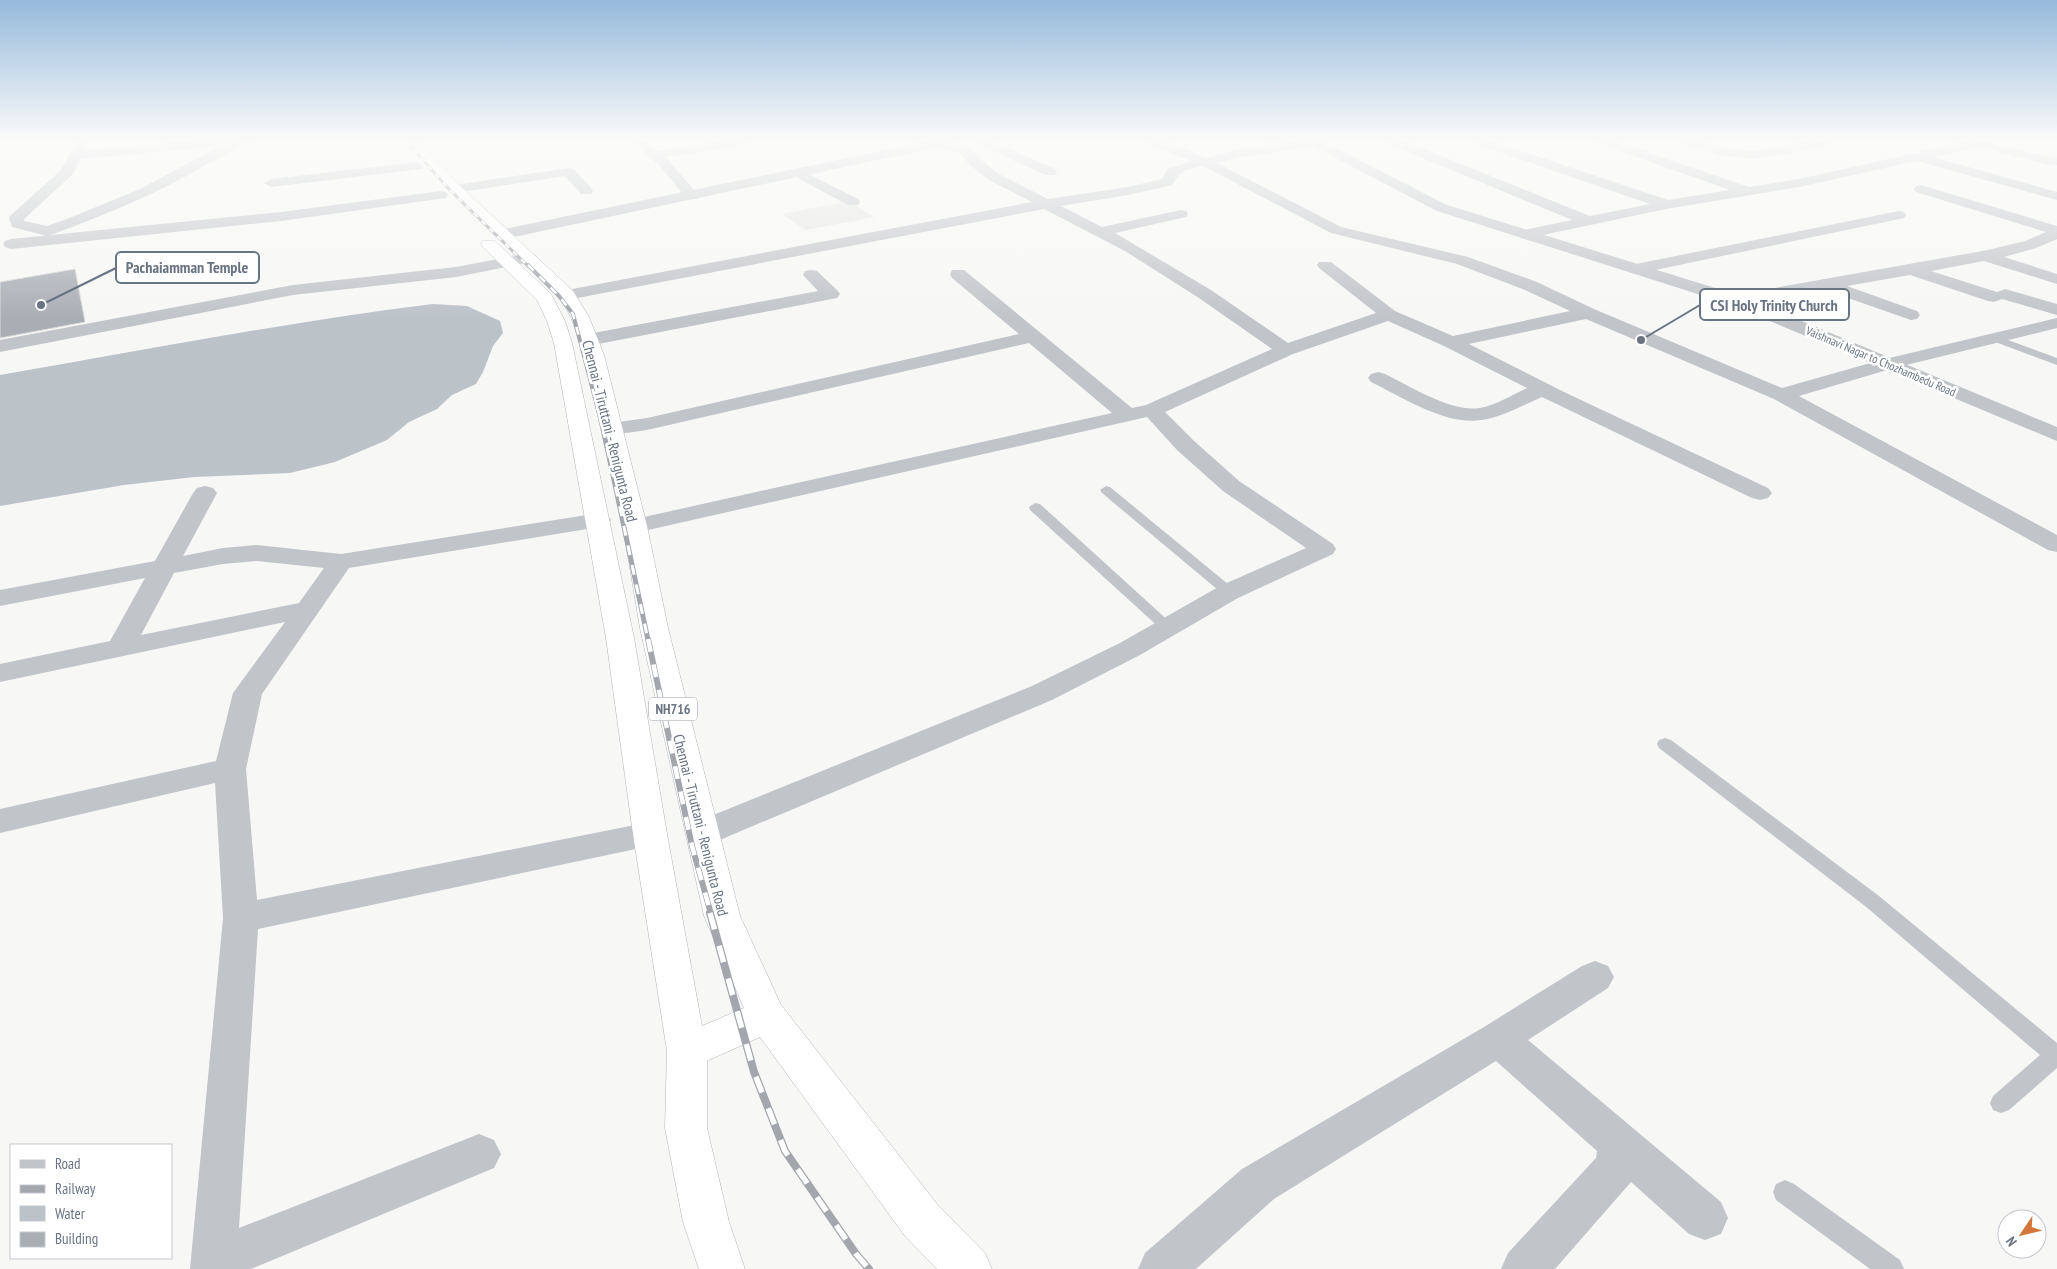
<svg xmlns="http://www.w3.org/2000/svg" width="2057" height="1269" font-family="'PT Sans Narrow',sans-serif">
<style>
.built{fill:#e5e6e5}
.water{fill:#bbc2c8}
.building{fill:#a9aeb5;stroke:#d9d9d7}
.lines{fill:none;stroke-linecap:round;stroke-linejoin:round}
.trunk-casing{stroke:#b2b5b9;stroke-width:1}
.service{fill:#c1c4c8;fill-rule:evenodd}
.minor{fill:#c1c4c8;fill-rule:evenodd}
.tertiary{fill:#c1c4c8;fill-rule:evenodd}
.trunk{fill:#fff;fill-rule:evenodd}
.rail-far4-casing{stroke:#a3a7ad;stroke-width:3}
.rail-far3-casing{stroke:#a3a7ad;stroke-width:4}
.rail-far2-casing{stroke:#a3a7ad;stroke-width:5}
.rail-far1-casing{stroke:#a3a7ad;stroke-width:6}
.rail-casing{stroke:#a3a7ad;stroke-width:8}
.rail-far4{stroke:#fff;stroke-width:2;stroke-dasharray:5.5;stroke-linecap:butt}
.rail-far3{stroke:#fff;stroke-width:2.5;stroke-dasharray:8;stroke-linecap:butt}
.rail-far2{stroke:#fff;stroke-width:3;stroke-dasharray:10;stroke-linecap:butt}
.rail-far1{stroke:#fff;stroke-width:4.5;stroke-dasharray:13;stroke-linecap:butt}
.rail{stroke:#fff;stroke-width:5.5;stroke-dasharray:17;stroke-linecap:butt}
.labels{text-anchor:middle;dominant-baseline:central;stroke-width:5;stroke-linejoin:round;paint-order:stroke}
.far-street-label{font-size:12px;fill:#697483;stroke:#fff}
.shield{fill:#fff;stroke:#969ea8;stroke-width:1}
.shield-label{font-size:14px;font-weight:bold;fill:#697483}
.street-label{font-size:15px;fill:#697483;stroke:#fff}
.leader{fill:none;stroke:#697483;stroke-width:2}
.callout-dot{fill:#697483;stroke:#fff;stroke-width:2}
.callout{fill:#fff;stroke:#697483;stroke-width:2}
.callout-label{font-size:16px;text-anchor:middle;font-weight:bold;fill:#697483}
</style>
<rect width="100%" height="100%" fill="#f7f7f5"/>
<path class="built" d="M849 201 874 217 806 230 782 214Z"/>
<path class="water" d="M433 304 467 306 500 321 503 333 493 346 483 372 476 384 452 395 437 409 409 422 387 440 335 462 290 473 194 477 124 485 0 506V375C144 350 287 322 433 304Z"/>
<path class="building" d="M75 269 85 322 0 338V282Z"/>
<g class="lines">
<defs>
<path id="trunk" d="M406 141H419L460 186 573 291 589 317 604 355 647 526 668 628 740 916 781 1005 937 1204 985 1253 992 1269H937L905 1236 760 1037 707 1061V1128L729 1222 745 1269H699L683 1222 665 1128 667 1051 633 834 606 638 554 343 547 321 537 300 483 247 481 244 483 241H495L551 294 565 321 572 343 634 638 667 834 702 1026 744 1008 704 916 640 628 623 526 584 355 571 317 560 298 450 192Z"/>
</defs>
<use href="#trunk" class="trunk-casing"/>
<path class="service" d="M1994 335 2057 358V365L1990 340V336Z
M1106 486 1110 487 1234 589 1236 592 1234 595H1224L1102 493 1100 490Z
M1035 503 1040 504 1172 624 1174 627 1172 630H1162L1030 510 1029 507Z
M1665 738 1671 740 1879 896 2057 1043V1068L2009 1110 2001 1113 1993 1110 1990 1103 1993 1096 2040 1055 1865 906 1659 748 1657 744 1659 740Z
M1785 1180 1794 1184 1900 1260 1904 1269H1870L1776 1200 1773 1192 1776 1184Z"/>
<path class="minor" d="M77 141H89L85 150 192 141H243C236 150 222 157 211 162 161 192 108 214 53 234L47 236 12 227 9 218 11 215 61 170ZM220 146 140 189 67 219 47 226 24 221V219L72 175 81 159Z
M631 141H645L658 151 719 141H747L741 145 666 157 699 196 697 199H687L660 166Z
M927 141H944L970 147 980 159 999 174 1048 199 1128 187 1162 179 1167 169 1191 161 1150 144 1148 141H1165L1206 158 1240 149 1295 141H1326L1320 145 1240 157 1217 163 1341 227 1468 257 1537 282 1594 309 1782 388 1881 360 2057 318V328L1894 368 1799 396 2057 535V552L2048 550 1774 399 1586 319 1469 344 1564 392 1768 488 1772 493 1768 498 1760 500 1752 498 1542 397C1523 405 1503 417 1482 420 1446 426 1402 397 1371 382L1368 378 1371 374 1378 372 1385 374C1410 386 1452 413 1480 408 1496 405 1512 395 1527 388L1444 346 1388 321 1293 354 1165 412 1193 440 1239 481 1333 544 1336 549 1333 554 1238 598 1140 655 1052 700 715 842 703 845 691 842 686 833 691 824 1032 686 1120 643 1220 586 1306 548 1223 491 1177 450 1147 417 635 533 626 531 623 526 626 521 1112 413 1029 343 647 430 612 435 604 434 601 429 604 424 647 418 1019 334 952 278 950 274 952 270H964L1132 408 1146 405 1272 349 1199 298 1125 251 1044 209 567 300 561 299 558 295 561 291 567 290 1032 202 989 180 970 165 960 153 933 146ZM1203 166 1331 233 1457 264 1525 290 1570 311 1453 336 1395 311 1331 262H1319L1317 265 1319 268 1376 313 1288 343 1211 290 1115 233 1186 217 1188 214 1186 211 1181 210 1102 227 1061 206 1128 195 1172 185C1183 168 1184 171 1203 166Z
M976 141H992L1055 169 1057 172 1055 175H1045L978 144Z
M1387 141H1404L1590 216 1650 204 1476 144 1474 141H1492L1668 200 1730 190 1599 144 1597 141H1615L1749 187 1799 179 1969 141C1999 141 2027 155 2057 157V165L2045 164 1981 147 1933 157 2057 192V200L1917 161 1799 187 1666 209 1524 239 1519 237 1516 234 1519 231 1572 220 1389 144Z
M1682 141H1701L1724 148 1756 151 1811 141 1831 142 1825 146 1756 159 1723 156 1684 144Z
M417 162 424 166 422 169 271 187 264 183 271 179Z
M569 168 574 169 591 188 593 191 591 194H581L565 176 455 193 450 192 448 189 450 186 455 185Z
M799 169 858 199 860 202 858 205H848L794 176 792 173 794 170Z
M1921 185 2057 226V239L2036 248 2004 257 2057 274V284L1984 261 1931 271 1997 292 2005 289 2057 304V315L2002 299 1994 302 1988 301 1910 275 1847 286 1917 311 1920 315 1917 319 1911 320 1825 290 1735 305 1729 304 1726 300 1729 296 1735 295 1988 250 2025 241 2046 232 1916 192 1914 189 1916 186Z
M441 191 446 192 448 195 446 198 281 221 11 249 5 247 3 244 5 241 11 239 281 212Z
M1899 211 1904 212 1906 215 1904 218 1636 274 1630 272 1628 269 1630 266 1636 264Z
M811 270 817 271 837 290 840 294 837 298 588 346 581 344 579 340 581 336 588 334 818 291 803 275 805 271Z
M205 486 213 488 217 493 183 556 223 548 257 545 341 554 599 513 608 515 611 520 608 525 599 527 349 568 262 694 246 769 257 900 650 822 662 825 667 834 662 843 650 846 258 929 239 1228 479 1134 494 1140 501 1154 494 1168 251 1269H190L223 918 215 783 0 833V809L216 761 233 693 285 622 0 682V664L110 641 145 578 0 606V590L155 561 193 493 197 488ZM257 561 324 568 299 603 141 635 174 573 223 564Z
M1595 961 1608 966 1614 977 1608 988 1528 1040 1721 1202 1728 1218 1721 1234 1705 1240 1689 1234 1631 1182 1555 1269H1501L1508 1253 1596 1158 1597 1151 1496 1061 1274 1199 1196 1269H1138L1145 1253 1242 1169 1484 1027 1582 966Z"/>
<path class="tertiary" d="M930 141H954L948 145 504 239 499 237 496 234 499 231 504 229Z
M1307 141H1322L1447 205 1741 296 2057 427V441L1729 304 1437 211 1309 144Z
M530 253 536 255 538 258 536 261 456 277 293 295 0 352V340L293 285 456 267Z"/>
<use href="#trunk" class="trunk"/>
<defs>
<path id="rail-far4" d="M406 141 449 189 529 267"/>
<path id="rail-far3" d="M528 265 559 296 573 314 603 429"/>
<path id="rail-far2" d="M603 428 648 640"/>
<path id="rail-far1" d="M648 639 692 846 711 914"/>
<path id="rail" d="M710 913 754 1072 785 1151 856 1254 869 1269"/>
</defs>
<use href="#rail-far4" class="rail-far4-casing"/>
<use href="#rail-far3" class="rail-far3-casing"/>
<use href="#rail-far2" class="rail-far2-casing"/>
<use href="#rail-far1" class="rail-far1-casing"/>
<use href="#rail" class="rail-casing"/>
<use href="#rail-far4" class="rail-far4"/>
<use href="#rail-far3" class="rail-far3"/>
<use href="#rail-far2" class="rail-far2"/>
<use href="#rail-far1" class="rail-far1"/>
<use href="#rail" class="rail"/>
</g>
<linearGradient id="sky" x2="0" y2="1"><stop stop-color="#96badb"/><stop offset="0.44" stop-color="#fbfbfa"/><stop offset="1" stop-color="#fbfbfa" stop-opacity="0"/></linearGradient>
<rect width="2057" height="319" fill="url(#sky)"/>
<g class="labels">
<g class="far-street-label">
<text transform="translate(1881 361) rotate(23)">Vaishnavi Nagar to Chozhambedu Road</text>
</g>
<rect class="shield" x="649" y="697.5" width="48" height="23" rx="4"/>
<g class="shield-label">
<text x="673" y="709">NH716</text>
</g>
<g class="street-label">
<text transform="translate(610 431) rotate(76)">Chennai - Tiruttani - Renigunta Road</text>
<text transform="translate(701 825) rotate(76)">Chennai - Tiruttani - Renigunta Road</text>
</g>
</g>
<path class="leader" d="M41 305L116 268M1641 340L1700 305"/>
<g class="callout-dot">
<circle cx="41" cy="305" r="5"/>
<circle cx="1641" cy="340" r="5"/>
</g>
<g class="callout">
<rect x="116" y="252" width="143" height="31" rx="5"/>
<rect x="1700" y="289" width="149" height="31" rx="5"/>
</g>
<g class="callout-label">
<text x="187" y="273">Pachaiamman Temple</text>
<text x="1774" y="311">CSI Holy Trinity Church</text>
</g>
<rect x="10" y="1144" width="162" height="115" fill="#ffffff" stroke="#c3c7cd"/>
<rect x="20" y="1160" width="25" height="8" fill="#c1c4c8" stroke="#c3c7cd"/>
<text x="55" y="1169" font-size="15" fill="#697483">Road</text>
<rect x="20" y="1185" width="25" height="8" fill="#a3a7ad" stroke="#c3c7cd"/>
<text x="55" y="1194" font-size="15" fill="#697483">Railway</text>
<rect x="20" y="1206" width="25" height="15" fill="#bbc2c8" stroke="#c3c7cd"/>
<text x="55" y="1219" font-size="15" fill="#697483">Water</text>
<rect x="20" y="1232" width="25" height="15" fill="#a9aeb5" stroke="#c3c7cd"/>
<text x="55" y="1244" font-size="15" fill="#697483">Building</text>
<g transform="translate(2022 1234) rotate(235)"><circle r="24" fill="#ffffff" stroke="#c3c7cd"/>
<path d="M0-4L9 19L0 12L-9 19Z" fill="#d2763a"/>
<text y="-8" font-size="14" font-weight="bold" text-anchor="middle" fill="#697483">N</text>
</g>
</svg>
